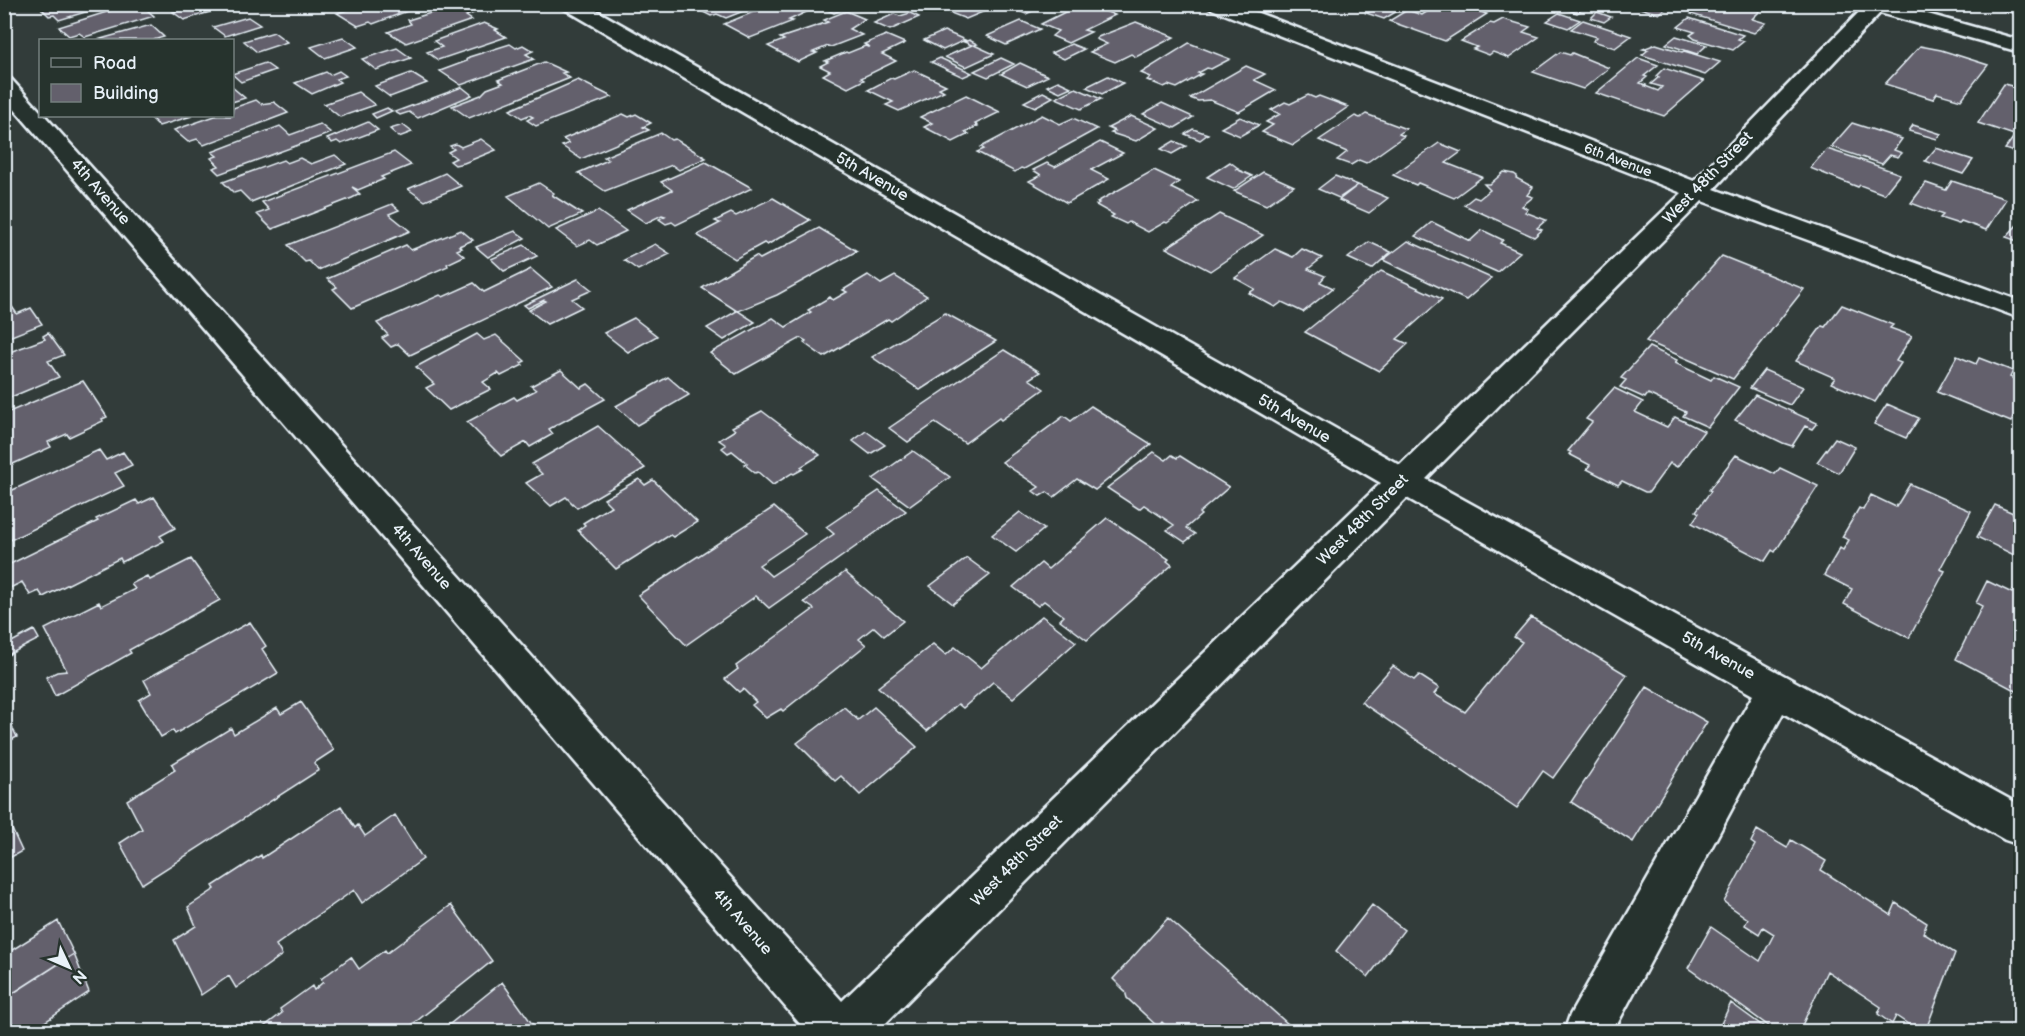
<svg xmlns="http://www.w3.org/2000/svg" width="2025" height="1036" font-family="'Balsamiq Sans',sans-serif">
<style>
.building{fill:#63606c;stroke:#e8f1f8;stroke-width:1.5}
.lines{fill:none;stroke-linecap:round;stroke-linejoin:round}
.minor-casing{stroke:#e8f1f8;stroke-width:5}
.minor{fill:#26332d;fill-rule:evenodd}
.labels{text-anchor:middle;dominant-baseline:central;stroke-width:5;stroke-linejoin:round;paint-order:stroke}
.far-street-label{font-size:14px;fill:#e8f1f8;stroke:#26332d}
.street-label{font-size:16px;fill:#e8f1f8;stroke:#26332d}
</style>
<rect width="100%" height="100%" fill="#323c3a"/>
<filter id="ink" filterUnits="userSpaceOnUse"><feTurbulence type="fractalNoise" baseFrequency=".0167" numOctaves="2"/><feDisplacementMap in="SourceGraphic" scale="12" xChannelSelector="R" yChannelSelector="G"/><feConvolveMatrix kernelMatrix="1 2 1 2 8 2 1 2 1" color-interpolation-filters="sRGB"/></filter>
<g filter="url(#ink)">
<path class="building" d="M59 4H112L59 20 54 15 49 16 42 9Z
M132 4H140L154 16 85 37 79 33 69 36 59 27Z
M199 4H236L184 20 173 12Z
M368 4H414L418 7 373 24 370 22 358 26 337 13Z
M761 4 726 18 717 14 711 16 701 11 707 9 700 5Z
M773 4H803L813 9 789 20 793 21 750 38 724 24Z
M827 4H848L851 6 834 13 820 7Z
M964 4H970L985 11 966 19 948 12Z
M1003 4H1048L1026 14Z
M1081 4 1098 5 1105 8 1102 10 1115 15 1084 30 1091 32 1068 43 1052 36 1058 31 1041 24Z
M1357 4H1409L1384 19 1366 13 1371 11Z
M1439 4H1457L1460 5 1457 7 1465 10 1469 8 1487 14 1445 41 1389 21 1407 10 1422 15Z
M1550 4H1590L1577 13Z
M1627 4H1671L1659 14Z
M1702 4H1737L1760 11 1752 19 1766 23 1754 33 1691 14Z
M1980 4H2020V15Z
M450 7 457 10 464 8 474 13 466 16 472 20 406 43 388 32 411 24 408 20Z
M846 11 865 19 849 29 862 35 831 47 828 46 813 52 817 53 798 62 768 46 784 40 780 38 828 22 824 20Z
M1597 12 1611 17 1604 22 1591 18Z
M910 13 919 17 890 30 874 23 894 14 900 16Z
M1559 13 1580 20 1568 28 1547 21Z
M248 17 260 25 225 36 213 27Z
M1689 18 1743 35 1738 39 1744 41 1733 50 1695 39 1690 35 1695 32 1678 27Z
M1503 19 1530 27 1523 32 1539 37 1509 58 1493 52 1489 55 1473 49 1477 47 1461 41 1490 23 1494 24Z
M1583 20 1631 36 1615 48 1593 41 1597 37 1571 29Z
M1021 21 1040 29 1006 45 987 36Z
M1136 22 1174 37 1136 57 1131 54 1115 62 1090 52 1107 44 1096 39 1098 37Z
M484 23 498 29 495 30 506 37 438 60 427 52 442 47 434 41Z
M151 25 164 37 153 40H97Z
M944 31 965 40 943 50 924 40Z
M274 32 287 42 257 52 244 41Z
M886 35 905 43 882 54 896 61 861 78 864 80 848 88 823 75 830 71 820 66 828 62 825 61 846 52 848 53 865 46 868 47H870L864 44Z
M1676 36 1707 45 1697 54 1666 44Z
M343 37 357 47 325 58 311 47Z
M969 40 977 44 974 45 994 54 966 67 945 57 972 45 964 42Z
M1189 43 1230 59 1211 69 1207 68 1198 73 1202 74 1177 88 1168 85 1164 87 1147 80 1151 77 1141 73Z
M510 44 516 48 523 45 533 51 526 54 534 59 461 85 440 71 467 61 466 60 469 57Z
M1071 44 1084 49 1064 59 1051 53Z
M1656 44 1682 52 1684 51 1720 62 1705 75 1642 55 1648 50 1643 49Z
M1920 46 1941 50 1988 65 1961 100 1937 93 1933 99 1885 84Z
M397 48 411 58 376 70 362 59Z
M1560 52 1570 55 1572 53 1609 68 1583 89 1533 72Z
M940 58 972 73 963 77 931 62Z
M1001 58 1014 64 988 77 974 71Z
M1638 58 1658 65 1644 76 1647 77 1640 83 1646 85 1645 86 1658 91 1662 87 1651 84 1659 77 1656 76 1664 68 1704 81 1664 116 1596 93Z
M544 62 566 72 562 73 570 78 469 118 452 106 481 95 487 89 503 83 498 80Z
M265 63 275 70 241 82 232 74Z
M1020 63 1048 76 1027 86 1001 74Z
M1246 66 1265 74 1254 80 1276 90 1239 112 1210 100 1198 101 1190 98Z
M914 70 946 85 939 88 944 91 899 111 886 105 893 102 868 90 891 78 894 79Z
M339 71 346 76 336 79 340 82 312 94 295 83 326 72 330 75Z
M411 73 427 83 390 97 375 86Z
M1108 76 1123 83 1102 94 1086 87Z
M578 80 612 97 536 126 527 120 533 117 529 115 522 118 510 110Z
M1058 81 1071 87 1060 92 1047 86Z
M2004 84 2020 88V137L1978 123Z
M232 87 245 98 232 102Z
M462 87 472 95 418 118 409 112 400 115 395 112Z
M1076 88 1101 99 1081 109 1056 98Z
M358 92 375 105 340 117 324 104Z
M1043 92 1053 97 1035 107 1024 102Z
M966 95 1000 112 975 124 978 126 965 132 969 134 953 142 924 127 932 123 920 117Z
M1308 95 1315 98 1319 96 1348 107 1293 145 1262 132 1273 125 1266 122 1280 114 1271 110 1285 102 1290 104Z
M256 100 261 104 274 102 288 113 204 145 197 139 188 142 174 130 215 116H232L233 108Z
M1162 103 1193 117 1175 128 1143 114Z
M387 108 392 111 376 118 372 114Z
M623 114 629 117 636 114 651 123 643 127 649 130 581 159 562 146 569 143 563 139Z
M1366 114 1406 129 1399 134 1404 136 1366 163 1359 160 1351 165 1337 160 1347 152 1319 140 1355 116 1360 118Z
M1042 115 1060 124 1073 118 1097 129 1024 169 1021 168 1015 172 977 152 984 149 981 147Z
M149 116H192L159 126Z
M1131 116 1158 128 1136 141 1111 133 1115 131 1108 128Z
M1240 117 1259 125 1240 136 1221 128Z
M368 122 378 130 341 144 337 141 332 143 327 139Z
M1852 123 1902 139 1894 150 1902 153 1898 157 1890 155 1882 164 1831 147Z
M320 124 331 133 219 174 213 168 219 166 211 158 217 156 212 152 280 126 290 135Z
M403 125 412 132 399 137 390 129Z
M1913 125 1941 134 1937 139 1909 131Z
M1193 129 1208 134 1200 140 1185 134Z
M661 133 671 140 675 139 706 158 679 170 672 165 605 191 578 173 608 160 604 157Z
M2013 138 2020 141V154L2005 149Z
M481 139 496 150 464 163 455 165 450 161 456 158 448 152 454 149 450 146 456 144 461 147Z
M1174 141 1186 146 1172 154 1161 149Z
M1100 142 1123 153 1091 170 1109 179 1067 203 1029 181 1041 175 1033 170 1047 163 1055 167Z
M1439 143 1461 152 1446 163 1482 177 1454 198 1418 183 1416 185 1393 175Z
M1936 148 1973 160 1963 174 1925 161Z
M1827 149 1858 159 1900 174 1884 194 1860 185 1858 187 1810 168Z
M394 152 411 165 381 177 384 179 358 190 352 187 360 194 352 198 272 229 257 214 269 210 262 202Z
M335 155 346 164 251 202 240 191 234 193 223 182 283 160 287 163 300 158 311 164Z
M706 162 752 188 676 225 672 222 666 224 659 219 665 216 662 215 646 223 627 210 672 190 661 182Z
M1230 162 1238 168 1236 169 1252 176 1233 189 1207 177Z
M1154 170 1179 182 1171 188 1198 201 1167 223 1165 222 1148 232 1129 222 1126 224 1111 217 1114 215 1096 205 1099 203 1097 202Z
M1263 172 1294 186 1266 205 1234 191Z
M1504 172 1514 174 1517 176 1516 178 1533 187 1527 195 1533 197 1522 206 1528 209 1525 212 1546 220 1537 228 1542 230 1534 237 1464 205 1474 197 1479 199 1490 190 1484 184H1490Z
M445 173 461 186 425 201 408 189Z
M1335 176 1358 185 1339 198 1318 189Z
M1952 181 2006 199 1986 230 1961 221 1959 224 1940 218 1943 215 1911 203 1926 183 1946 190Z
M539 183 554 193 552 195 582 214 548 229 508 196Z
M1358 185 1388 198 1369 213 1339 200Z
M773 198 810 220 767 245 764 243 735 259 697 235 720 223 715 221 731 213 736 216Z
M392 204 399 210 389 214 410 231 318 270 309 261 305 262 288 245Z
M598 211 626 231 597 245 590 240 577 246 556 230Z
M1219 214 1263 235 1210 271 1166 248Z
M2020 221V242L2006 237 2017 225Z
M1432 222 1470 241 1482 230 1503 240 1500 243 1520 252 1497 272 1415 236Z
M819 228 857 251 777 295 738 311 755 322 724 340 707 328 737 311 702 288 756 256 760 259Z
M461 230 473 240 459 246 462 248 457 250 464 256 447 264 448 266 352 308 333 289 337 287 327 279 406 245 411 250Z
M515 231 525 238 488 257 476 247Z
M1408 241 1491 278 1466 300 1383 260Z
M1369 242 1391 252 1372 269 1348 258Z
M655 244 670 254 638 270 624 260Z
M524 245 537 256 504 271 491 259Z
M1275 249 1293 257 1302 249 1322 258 1308 269 1325 276 1320 282 1333 288 1303 312 1282 302 1275 307 1249 293 1255 289 1235 278Z
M1722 256 1804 289 1733 379 1646 341Z
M531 269 552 287 410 355 398 344 391 347 382 338 388 335 377 323 440 295 443 297 474 283 484 292Z
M1381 271 1442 299 1397 339 1408 344 1379 371 1305 332Z
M868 275 881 284 895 276 927 296 891 321 888 319 824 357 804 343 806 341 801 338 736 374 710 353 773 318 786 327 811 312 808 310 830 297 833 300 847 292 843 290Z
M578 279 592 290 572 299 582 307 547 324 529 310 546 301 544 300 528 308 524 305Z
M8 301 17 314 31 308 42 324 4 339V303Z
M1842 305 1893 325 1890 328 1912 336 1896 361 1901 363 1875 402 1831 383 1835 378 1796 361 1822 326 1825 327Z
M945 313 996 341 920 390 872 357Z
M634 318 657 336 628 352 604 333Z
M48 333 64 355 48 361 59 377 4 400V354L45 339 43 336Z
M477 334 484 340 496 335 525 361 521 363 523 365 501 376 498 373 483 382 491 389 449 410 426 388 434 384 416 367Z
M1649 347 1677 360 1675 363 1711 380 1714 376 1739 387 1708 427 1683 416 1686 412 1648 394 1645 398 1620 387 1626 380 1621 378Z
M1004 350 1040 372 1029 379 1044 389 1001 420 999 418 965 443 935 423 908 442 889 428Z
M1957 356 1976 364 1979 358 2013 371 2010 377 2020 381V403L2011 422 1937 392Z
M561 370 581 388 588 384 605 399 549 429 553 434 530 447 526 442 501 456 467 422 514 397 517 400 536 390 531 386Z
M1764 370 1803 387 1790 405 1750 388Z
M668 377 689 395 637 425 616 406Z
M83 381 107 417 102 419 103 421 69 437 67 434 48 442 51 447 4 468V414Z
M1614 388 1643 402 1635 412 1667 427 1675 417 1704 431 1677 467 1670 463 1649 492H1645L1622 481 1618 485 1587 469 1590 465 1569 454 1571 452 1568 451 1592 422 1586 419Z
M1755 395 1817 423 1812 429 1805 426 1792 446 1783 443 1735 420Z
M1887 404 1919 418 1906 438 1874 424Z
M1091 406 1151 444 1095 490 1077 479 1054 497 1047 492 1040 496 1033 491 1039 487 1002 462 1064 416 1071 421Z
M762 411 820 455 801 467 803 469 794 474 792 473 773 485 758 472 755 473 744 464 747 463 732 451 728 453 722 448 726 445 719 440 735 430 732 427Z
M598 426 645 468 577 508 566 497 551 506 526 483 542 474 532 464Z
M866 431 885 445 870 454 853 441Z
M1835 438 1855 447 1839 473 1817 462Z
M99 450 106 460 123 452 132 465 115 473 124 486 4 543V494Z
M913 451 950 477 910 506 873 479Z
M1154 452 1166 460 1172 455 1177 458 1180 456 1229 487 1199 513 1201 515 1186 528 1195 534 1185 542 1167 530 1174 525 1144 505 1139 509 1107 488Z
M1736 455 1775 474 1780 468 1818 486 1775 552 1772 550 1765 561 1692 523 1699 513 1696 511 1711 491 1709 490Z
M639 479 645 485 653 480 697 522 673 537 670 535 616 569 578 530 585 525 583 523 611 506 604 499Z
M1910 484 1971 511 1940 569 1945 571 1909 638 1844 604 1852 589 1824 575 1840 548 1843 550 1849 540 1842 537 1859 508 1863 510 1871 495 1896 507Z
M879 491 906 511 769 608 756 596 686 645 638 595 774 507 805 534 759 565 771 576 834 534 826 527Z
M154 497 175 528 160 536 164 541 122 562 120 558 43 597 39 591 30 595 22 582 4 591V567L98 521 96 519 136 500 139 504Z
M1995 505 2020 516V546L2016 556 1977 537Z
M1020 512 1044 529 1016 552 992 535Z
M1107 518 1169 559 1167 561 1172 565 1087 640 1060 620 1064 616 1044 601 1038 606 1013 587 1041 563 1048 569Z
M967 558 990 575 953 604 930 586Z
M191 559 220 600 129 650 131 653 55 696 46 677 57 672 67 671 45 629 99 602 101 606 135 589 131 584 147 576 150 580Z
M845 572 903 621 884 636 874 627 859 639 866 645 783 711 781 709 766 718 752 705 756 702 743 689 739 692 725 679 738 669 736 666 814 609 804 602Z
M1987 581 2012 593 2013 591 2020 594V693L1956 659 1982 606 1976 603Z
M1042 616 1076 642 1013 698 993 682 963 708 958 704 927 731 878 687 933 644 946 655 955 647 981 668Z
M1531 617 1627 675 1553 778 1543 771 1517 808 1361 702 1393 666 1414 680 1419 675 1439 688 1434 694 1465 712 1522 642 1514 637Z
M250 622 266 646 262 649 278 673 175 734 173 730 161 737 139 700 151 693 144 680Z
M34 630 39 639 4 657V646Z
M1647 687 1707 722 1633 842 1571 802Z
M301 702 334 750 314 763 319 770 142 884 120 843 142 829 127 800 175 770 172 764 231 728 234 734 277 708 281 714Z
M844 707 858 720 874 707 917 747 860 795 841 776 835 781 797 743Z
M4 712 17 737 4 744Z
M341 806 355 828 358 825 365 836 395 815 423 859 362 903 354 890 276 945 282 955 236 988 229 976 201 995 174 940 196 926 188 907 215 889 213 886 261 855 262 858Z
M4 812 22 851 4 861Z
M1757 830 1787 848 1791 840 1826 861 1821 870 1891 915 1896 903 1927 923 1923 933 1955 953 1925 1032H1920L1896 1016 1892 1024 1878 1014 1881 1007 1827 971 1799 1032H1777L1688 968 1711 927 1760 961 1774 934 1763 927 1759 934 1745 925 1748 919 1724 902 1755 845 1751 842Z
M451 905 492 961 403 1032H257L282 1013 280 1009 312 986 314 990 323 982 321 979 351 957 359 969 385 950 387 953Z
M1372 905 1404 930 1368 977 1336 951Z
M1168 918 1297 1032H1172L1162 1022 1158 1027 1127 998 1125 991 1113 979Z
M58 921 74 954 4 999V955Z
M74 954 89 992 30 1032H15L4 999Z
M502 982 538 1032H440Z
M2020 1001V1032H2009Z
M1731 1003 1771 1032H1717Z"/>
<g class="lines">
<defs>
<path id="minor" d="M561 4H585L1400 465 1682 193 1209 8 1207 4H1235L1694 181 1863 8 1860 4H1892L2020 40V52L1880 13 1714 189 2020 301V318L1702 201 1426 479 2020 805V845L2005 840 1783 713 1613 1032H1564L1570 1015 1753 695 1407 498 877 1032H807L4 97V77L11 79 40 111V116H45L842 1001 1381 483 563 8Z"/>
</defs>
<use href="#minor" class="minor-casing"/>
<use href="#minor" class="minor"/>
</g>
</g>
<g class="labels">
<g class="far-street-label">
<text transform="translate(1618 160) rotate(21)">6th Avenue</text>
</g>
<g class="street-label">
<text transform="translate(872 177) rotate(30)">5th Avenue</text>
<text transform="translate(1708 178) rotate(-46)">West 48th Street</text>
<text transform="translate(100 192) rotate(49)">4th Avenue</text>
<text transform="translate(1294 419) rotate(30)">5th Avenue</text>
<text transform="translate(1363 520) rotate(-45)">West 48th Street</text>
<text transform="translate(421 557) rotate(49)">4th Avenue</text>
<text transform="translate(1718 656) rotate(29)">5th Avenue</text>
<text transform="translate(1017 861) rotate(-45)">West 48th Street</text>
<text transform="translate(742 922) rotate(49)">4th Avenue</text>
</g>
</g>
<rect width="2025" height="1036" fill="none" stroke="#26332d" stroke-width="24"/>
<rect x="12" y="12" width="2001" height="1012" fill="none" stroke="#e8f1f8" stroke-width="2" filter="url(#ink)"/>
<rect x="39" y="39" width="195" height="78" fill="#26332d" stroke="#747f7e" stroke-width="1.5"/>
<rect x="51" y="58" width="30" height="9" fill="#26332d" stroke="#747f7e" stroke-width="1.5"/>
<text x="93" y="69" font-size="18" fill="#e8f1f8">Road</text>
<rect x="51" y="84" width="30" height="18" fill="#63606c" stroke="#747f7e" stroke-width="1.5"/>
<text x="93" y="99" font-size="18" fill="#e8f1f8">Building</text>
<g transform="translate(69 967) rotate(134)" stroke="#26332d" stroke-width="4.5" paint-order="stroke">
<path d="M0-4.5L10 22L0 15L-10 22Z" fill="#e8f1f8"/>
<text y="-9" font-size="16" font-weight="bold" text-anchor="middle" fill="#e8f1f8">N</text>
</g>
</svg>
